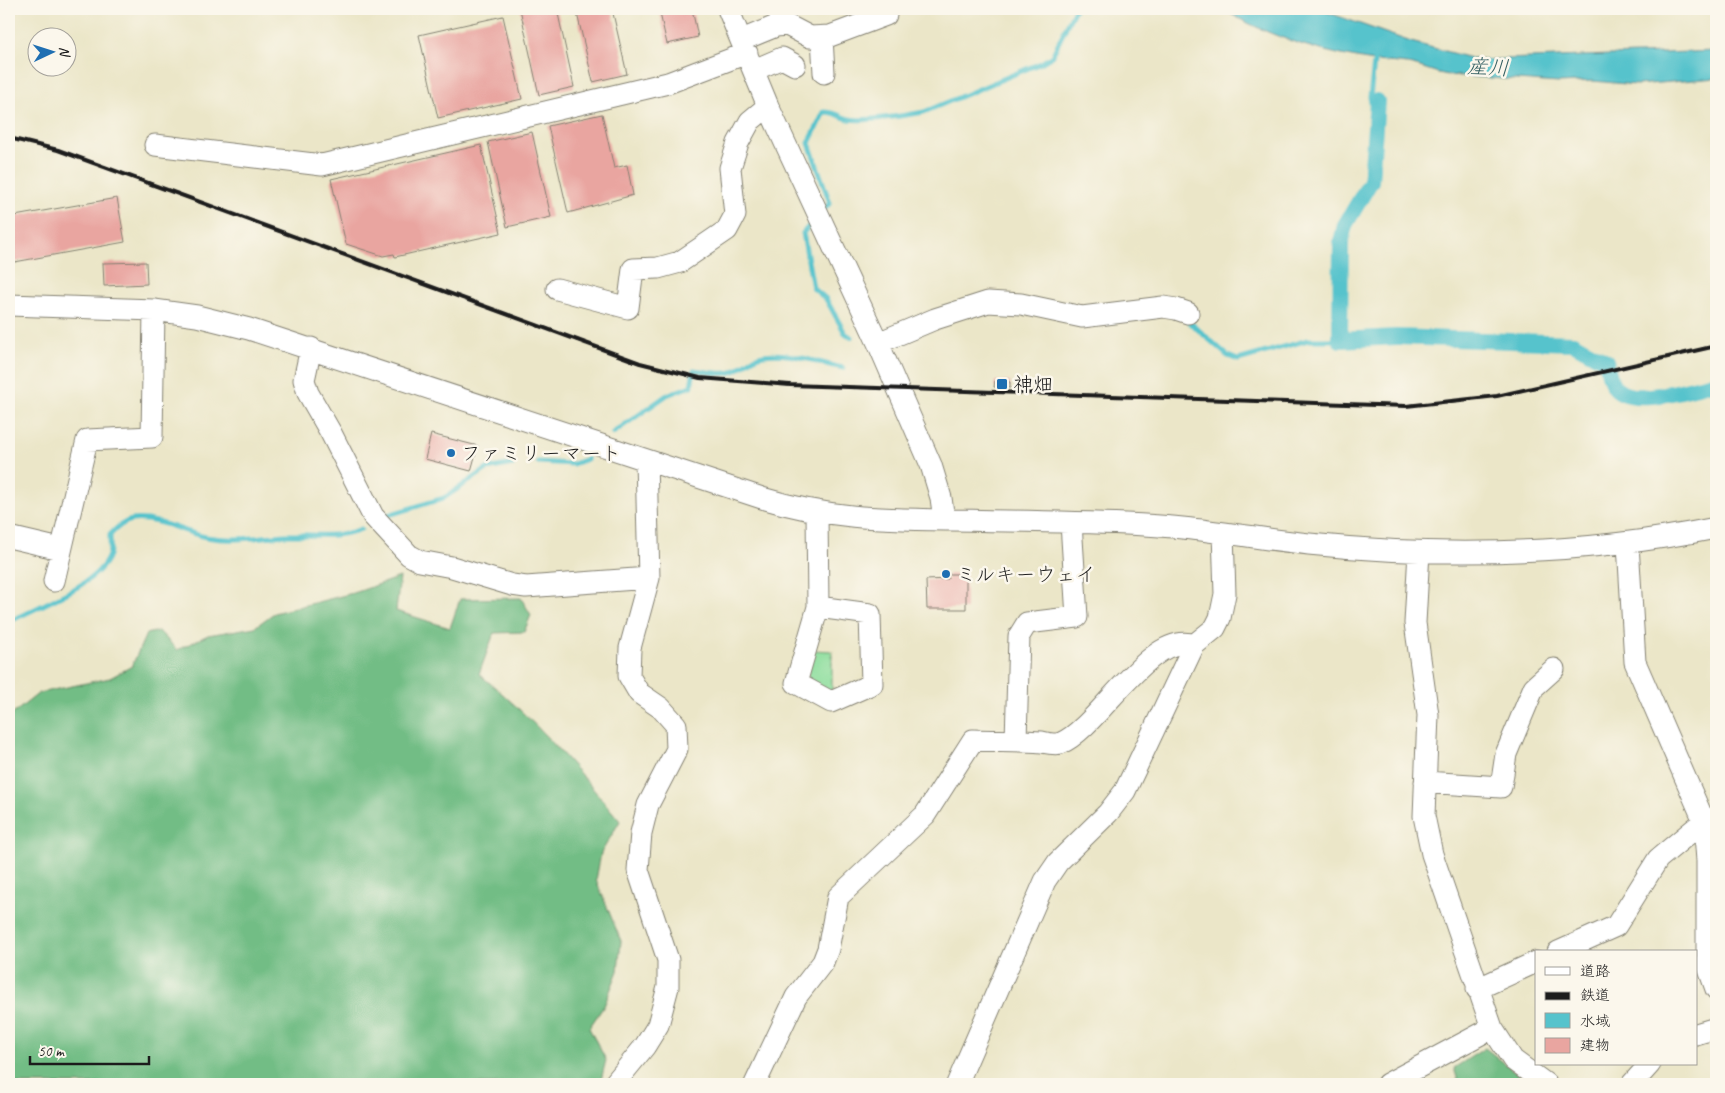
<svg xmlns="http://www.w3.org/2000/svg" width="1725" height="1093" font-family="Caveat,'Klee One',sans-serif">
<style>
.green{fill:#8ede9e;stroke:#557d5d}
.forest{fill:#72bd85;stroke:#476c50}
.water{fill:#56c3cc;stroke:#397074}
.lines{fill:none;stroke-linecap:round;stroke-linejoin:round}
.stream{stroke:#56c3cc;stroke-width:5}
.canal{stroke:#56c3cc;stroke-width:16}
.building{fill:#e9a5a0}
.minor-casing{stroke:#848172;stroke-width:23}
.minor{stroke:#fff;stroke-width:21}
.rail{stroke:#1c1c1c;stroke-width:4}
.poi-dot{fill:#1f6fb2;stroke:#fbf7ec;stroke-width:2}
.labels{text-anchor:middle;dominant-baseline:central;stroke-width:5;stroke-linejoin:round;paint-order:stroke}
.poi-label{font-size:20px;fill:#1c1c1c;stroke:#fbf7ec;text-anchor:start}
.water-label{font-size:21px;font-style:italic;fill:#335f62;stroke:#fbf7ec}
</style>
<rect width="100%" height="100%" fill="#fbf7ec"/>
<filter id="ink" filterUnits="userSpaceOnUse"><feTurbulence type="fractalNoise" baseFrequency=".02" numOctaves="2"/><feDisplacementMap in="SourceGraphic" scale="10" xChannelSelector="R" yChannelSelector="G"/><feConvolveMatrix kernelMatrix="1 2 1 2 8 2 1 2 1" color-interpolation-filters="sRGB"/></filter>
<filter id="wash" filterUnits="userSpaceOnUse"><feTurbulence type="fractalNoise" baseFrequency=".0096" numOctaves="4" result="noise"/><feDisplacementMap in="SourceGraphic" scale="20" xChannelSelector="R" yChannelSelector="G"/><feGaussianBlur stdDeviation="1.12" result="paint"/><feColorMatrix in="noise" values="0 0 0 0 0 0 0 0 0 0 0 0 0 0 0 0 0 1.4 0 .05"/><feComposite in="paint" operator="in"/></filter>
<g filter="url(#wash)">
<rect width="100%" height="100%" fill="#ebe6c8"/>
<path class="green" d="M812 650 832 651V694L807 684Z"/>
<path class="forest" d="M400 577 396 611 450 628 460 599 521 598 531 615 524 632 494 633 479 674C533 717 576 768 620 821L601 853 596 880 621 941 618 971 604 1006 589 1028 606 1060 600 1084H9V717L39 693 110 678 132 666 146 634 159 631 177 650 208 635 255 627 274 613 357 592Z
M1485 1048 1531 1084H1459L1454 1068Z"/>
<path class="water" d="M1222 9H1318L1411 42 1478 60 1716 51V78L1637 85 1593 81 1559 83 1448 75C1434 73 1421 66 1408 64 1393 62 1377 62 1362 59 1312 50 1266 35 1222 9Z"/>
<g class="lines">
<path class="stream" d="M1375 54 1370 97 1371 102 1377 107
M823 210 830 203 809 143 824 112C839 112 838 117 849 119 863 122 909 115 924 112L1041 63 1052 56 1075 9
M814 220 803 233 813 288 826 299 845 333 851 337
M1186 319 1228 356 1238 360 1308 340H1340
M613 433 667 395 691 386 694 370C704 371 723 376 732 372 743 368 750 357 763 355 791 351 816 363 843 368
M538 462 573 464 587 459
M385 516 444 498 487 469 513 464
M9 622C36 606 98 586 109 555 111 549 110 541 110 535 116 528 123 522 132 520 156 517 183 532 206 537 234 542 258 537 286 535 311 534 337 539 361 529"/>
<path class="canal" d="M1377 101 1371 181 1345 225 1341 242 1340 340 1396 337 1573 343 1606 361C1608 368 1609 377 1612 383 1625 411 1694 387 1716 382"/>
</g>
<g id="blocks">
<path class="building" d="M520 9H557L574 87 539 95Z
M576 9H612L627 74 593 82Z
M659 9H692L698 37 667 44Z
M503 16 522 99 438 118 419 35Z
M602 114 614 168 627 165 633 195 568 213 548 126Z
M532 132 551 217 507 227 488 142Z
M481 145 501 233 395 257 394 254 383 256 346 244 331 179Z
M117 198 125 242 9 263V217Z
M146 262 147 284 104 286 103 263Z
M995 381 1010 382V388L994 387Z
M431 434 478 446 471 471 425 459Z
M948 574H966V609H927L926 580 948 579Z"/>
</g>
</g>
<g filter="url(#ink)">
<use href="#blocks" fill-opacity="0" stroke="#848172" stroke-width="1"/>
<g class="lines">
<defs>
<path id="minor" d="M728 9 768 106 878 343 931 465 941 498 944 520
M822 37 824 73
M742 40 776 26 787 25 810 37 830 36 886 15
M754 70 782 58 795 65
M155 145 322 165 668 83 747 53
M557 289 628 308 633 269 658 268 680 262 727 230 735 215 730 168 738 143 750 121 768 106
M9 305 154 310 197 316 249 329 762 498C831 519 882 519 953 520 1011 521 1069 522 1126 524 1188 526 1248 537 1309 544 1446 558 1581 555 1716 528
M878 343 935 319 988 302 1021 304 1082 317 1163 307 1176 309 1188 313
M311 348 304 380 308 393 331 433 373 516 409 555 420 561 452 567 512 585 526 587 649 578
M817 512 818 607 796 683 831 702 872 684 870 614 818 607
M9 537 60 549
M1628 544 1635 662 1704 821 1707 861V964L1716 989
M1419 552 1415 623 1428 715 1424 816 1432 854 1492 1028 1513 1060 1546 1084
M54 581 87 440 152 437 154 310
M1016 740 1019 636 1027 623 1077 617 1071 523
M1425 782 1501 787 1506 754 1534 687 1554 669
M1558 952 1616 926 1658 859 1704 821 1714 818
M1477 989 1536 962
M1696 1034 1716 1028
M614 1084 645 1046 658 1025 668 987V960L638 870 641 833 648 805 677 749 676 725 661 708 639 693 629 676 630 648 649 578 646 460
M755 1084 796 997 823 962 828 949 838 897 925 815 973 740C996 741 1019 740 1042 742 1047 743 1056 745 1061 743 1098 728 1151 629 1194 645
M957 1084 1045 881 1058 862 1108 813 1125 791 1194 645 1215 628 1220 618 1225 594 1223 533
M1387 1084 1492 1028
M1632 1084 1650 1064"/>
</defs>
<use href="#minor" class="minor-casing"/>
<use href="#minor" class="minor"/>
<path class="rail" d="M9 138 58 150 640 363 700 378 790 385 1406 406 1497 396 1716 346"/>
</g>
</g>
<g class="poi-dot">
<rect x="996" y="378" width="12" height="12" rx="2.5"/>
<circle cx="451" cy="453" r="5"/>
<circle cx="946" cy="574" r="5"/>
</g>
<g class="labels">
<g class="poi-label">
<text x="1013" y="384">神畑</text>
<text x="461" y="453">ファミリーマート</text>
<text x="956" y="574">ミルキーウェイ</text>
</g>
<g class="water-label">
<text transform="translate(1488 67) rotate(3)">産川</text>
</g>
</g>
<rect width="1725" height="1093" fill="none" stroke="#fbf7ec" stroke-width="30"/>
<rect x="1535" y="950" width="162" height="115" fill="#fbf7ec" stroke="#a29f99"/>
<rect x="1545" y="967" width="25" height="8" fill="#ffffff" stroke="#a29f99"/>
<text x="1580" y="976" font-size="15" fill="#1c1c1c">道路</text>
<rect x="1545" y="992" width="25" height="8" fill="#1c1c1c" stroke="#a29f99"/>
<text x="1580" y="1000" font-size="15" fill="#1c1c1c">鉄道</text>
<rect x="1545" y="1013" width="25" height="15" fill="#56c3cc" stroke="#a29f99"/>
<text x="1580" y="1026" font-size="15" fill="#1c1c1c">水域</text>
<rect x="1545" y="1038" width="25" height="15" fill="#e9a5a0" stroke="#a29f99"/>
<text x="1580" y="1050" font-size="15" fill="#1c1c1c">建物</text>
<g transform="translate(52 52) rotate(86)"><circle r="24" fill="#fbf7ec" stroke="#a29f99"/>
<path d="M0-4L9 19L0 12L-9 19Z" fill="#1f6fb2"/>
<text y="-8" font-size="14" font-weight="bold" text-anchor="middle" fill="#1c1c1c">N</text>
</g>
<path d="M30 1056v8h119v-8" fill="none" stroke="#1c1c1c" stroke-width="2.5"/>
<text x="38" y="1056" font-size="15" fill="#1c1c1c" stroke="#fbf7ec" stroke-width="4" paint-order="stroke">50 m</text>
</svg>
